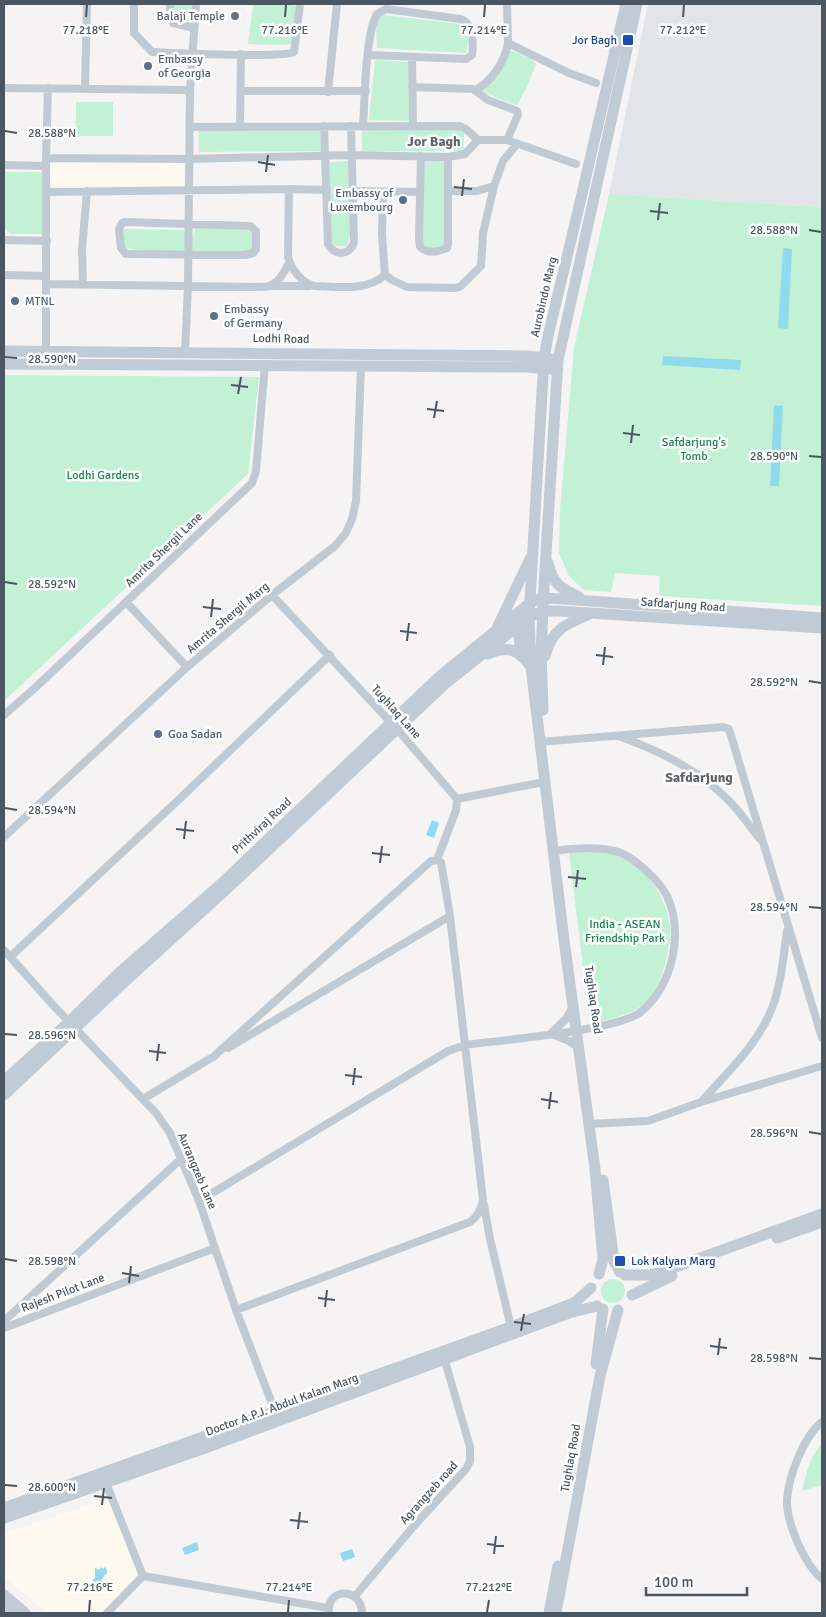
<svg xmlns="http://www.w3.org/2000/svg" width="826" height="1617" font-family="Signika,sans-serif">
<style>
.commercial{fill:#fdf9ef}
.airport{fill:#e2e4e7}
.green{fill:#c3f1d5}
.water{fill:#90daee}
.lines{fill:none;stroke-linecap:round;stroke-linejoin:round}
.street{stroke:#c1cad2;stroke-width:8}
.secondary{stroke:#c1cbd6;stroke-width:11}
.ticks{fill:none;stroke:#4a5661;stroke-width:2}
.worship-dot{fill:#6b7280;stroke:#fff;stroke-width:2}
.transit-dot{fill:#1a4fb4;stroke:#fff;stroke-width:2}
.service-dot{fill:#5c6f8a;stroke:#fff;stroke-width:2}
.labels{text-anchor:middle;dominant-baseline:central;stroke-width:5;stroke-linejoin:round;paint-order:stroke}
.worship-label{font-size:12px;fill:#5b616d;stroke:#fff;text-anchor:end}
.transit-label{font-size:12px;fill:#164399;stroke:#fff;text-anchor:end}
.service-label{font-size:12px;fill:#4e5e75;stroke:#fff;text-anchor:start}
.street-label{font-size:12px;fill:#4a5661;stroke:#fff}
.park-label{font-size:12px;fill:#17864f;stroke:#fff}
.neighbourhood-label{font-size:14px;font-weight:bold;fill:#5f6368;stroke:#fff}
.ticks-label{font-size:12px;text-anchor:middle;fill:#4a5661;stroke:#fff;stroke-width:5;stroke-linejoin:round;paint-order:stroke}
</style>
<rect width="100%" height="100%" fill="#f5f3f3"/>
<path class="commercial" d="M184 163V186H52L51 164Z
M110 1498 138 1574 103 1613H47L4 1577V1533Z"/>
<path class="airport" d="M648 4H822V207L609 194Z"/>
<path class="green" d="M173 4H193L191 23 176 20 174 15Z
M253 4H284L296 6 291 44 275 45 248 44Z
M384 15 460 24 466 27C468 36 469 45 466 53L377 48 376 30 378 18Z
M510 50 531 59 536 64 527 87 517 105 499 99 482 90 508 57Z
M375 60 408 62 409 121 369 120Z
M76 102H113V136H76Z
M198 129H320L321 151 199 152Z
M362 129H464V151H362Z
M423 159 446 160V245L435 249 423 246Z
M348 161 350 236 347 246H331L329 162Z
M4 172H42V234H10L4 227Z
M609 194 822 207V606L659 596 660 576 615 573 611 592 584 590 569 576 559 553 560 510 574 348Z
M214 228 245 230 251 232 254 241 250 252 192 251 191 242 195 229Z
M122 229 184 230 186 232 184 250 179 252 139 251 122 247Z
M4 375 259 377 248 474 4 701Z
M602 852C609 854 617 855 624 859 649 871 666 898 670 926 672 938 668 951 665 964 662 978 654 997 641 1006 626 1016 607 1020 590 1024L569 853Z
M601 1291a12 12 0 1 1 24 0a12 12 0 1 1-24 0Z
M822 1443V1485L802 1491C806 1473 810 1457 822 1443Z"/>
<path class="water" d="M783 248 792 249 788 329 778 328Z
M663 356 741 360 740 370 662 365Z
M774 405 783 406 779 486H770Z
M432 820 439 823 434 838 426 835Z
M197 1542 199 1550 185 1555 182 1548Z
M352 1549 355 1557 343 1561 340 1553Z
M101 1567 103 1569 105 1567 107 1570V1573L103 1577 101 1583 94 1585 91 1582 95 1578V1568L99 1570Z"/>
<g class="lines">
<path class="street" d="M134 4V33L152 52C173 53 283 58 294 52L300 4
M170 4V16L173 23 194 28
M507 4 508 43 569 73 596 83
M412 57 413 126
M412 87 473 89 488 100 517 111 518 115 507 140
M4 88 190 90
M85 88 87 4
M476 90C493 79 504 64 508 43
M241 91H366
M328 92 337 4
M240 126 241 54
M324 126 328 244C334 256 350 256 354 242L351 126
M363 126C365 99 365 35 377 14L386 9 460 19C473 22 474 43 472 55L466 59 369 55
M190 127 460 126 466 129 478 140H507L576 164
M421 156 419 237 420 247C427 254 439 252 447 248L448 244V157
M46 158 189 159 351 155 448 157 465 154 478 140
M4 165 46 166
M289 189 327 190
M352 191 420 192
M448 191H477L494 186
M47 192 289 189 288 257C291 269 303 285 316 286 340 287 367 291 385 275
M383 192 382 234 385 275 392 280 407 287 456 288 461 286 481 266 483 233 494 186 503 161 517 144
M125 222 250 226 256 231V249L253 253 245 255 126 254 121 248 119 229 122 223Z
M4 240 47 241
M4 275 46 276
M46 284 265 287C278 285 283 274 289 263
M83 284 82 250 87 191
M271 286H309
M46 351V158L48 88
M185 352 188 286 190 90 196 4
M272 595 397 729 457 799 456 810 437 860
M126 602 187 667
M4 715 36 687 252 483 256 471 265 364
M621 737C663 752 703 772 733 805 743 816 751 828 760 839
M539 742 723 727 729 729 822 1038
M457 799 544 782
M4 837 185 669 272 595 335 546 346 533 352 519 356 501 361 366
M4 950 52 1004 156 1113 170 1133 199 1201 236 1310 276 1414
M10 957 172 806 330 655
M550 1034 566 1019 573 1007
M552 1034 569 1041 579 1048
M228 1048 450 916
M213 1057 431 861 437 860 441 862 450 916 483 1200C481 1210 478 1216 470 1222L236 1310
M143 1099 216 1055
M702 1101C726 1074 755 1047 770 1013 781 988 783 959 787 931
M589 1124 648 1121 701 1102 822 1066
M199 1201 448 1051 465 1045C501 1040 619 1031 642 1011 673 984 684 933 667 896 661 884 652 876 642 867 635 861 629 856 621 853 603 846 572 848 553 851
M484 1205 490 1239 511 1327
M4 1321 181 1159
M4 1328 215 1248
M822 1422C804 1436 789 1475 787 1499 786 1522 804 1564 822 1579
M106 1483 143 1576
M355 1596 413 1527 466 1469 470 1461V1447L445 1361
M107 1613 143 1576 328 1608
M329 1613C326 1588 361 1586 362 1613"/>
<path class="secondary" d="M4 351 528 356 551 359
M4 364 527 367 550 369
M548 563C553 584 560 588 579 597
M498 626 530 559
M518 626 521 656
M488 654C507 645 519 649 531 667
M545 656C552 630 565 624 588 615
M543 710 541 654 544 586 558 360 637 4
M4 1081 69 1022 119 973 220 885 439 677 531 602 543 598 563 599 822 618
M4 1095 121 985 231 885 445 684 529 617 543 611H558L822 628
M603 1180 614 1261 620 1272
M777 1238 822 1222
M599 1274 603 1259 595 1169 564 940 531 667 529 617 544 358 548 336 578 211 626 4
M625 1275H649L659 1273 822 1214
M632 1295 672 1276
M596 1364 603 1309
M4 1508 511 1327 574 1303 591 1288
M4 1518 208 1447 569 1313 597 1306
M4 1595 25 1613
M4 1606 12 1613
M549 1613 558 1566
M556 1613 600 1376 618 1310"/>
</g>
<path class="ticks" d="M86 17 87 5M285 17 286 5M484 17 485 5M683 17 684 5M5 131 17 133M258 162 275 165M266 172 268 155M454 187 472 189M462 196 464 179M650 211 668 213M658 220 660 203M809 230 821 232M5 357 17 358M231 385 248 387M238 394 241 377M427 409 444 411M434 418 437 401M623 433 640 435M631 443 633 425M809 456 821 457M5 582 17 584M203 607 221 609M211 617 213 599M400 631 417 633M407 641 409 623M596 655 613 657M603 665 605 647M809 681 821 683M5 808 17 810M176 829 194 831M184 839 186 821M372 853 390 855M380 863 382 846M568 877 586 879M576 887 578 870M809 907 821 908M5 1034 17 1035M149 1051 166 1053M157 1061 159 1044M345 1075 362 1077M353 1085 355 1068M541 1099 558 1102M549 1109 551 1092M809 1132 821 1134M5 1259 17 1261M122 1273 139 1276M129 1283 131 1266M318 1298 335 1300M325 1307 327 1290M514 1322 531 1324M521 1331 524 1314M710 1346 727 1348M718 1355 720 1338M809 1358 821 1359M5 1485 17 1486M94 1496 112 1498M102 1505 104 1488M290 1520 308 1522M298 1529 300 1512M487 1544 504 1546M494 1554 496 1536M89 1612 90 1600M288 1612 289 1600M487 1612 489 1600"/>
<circle class="worship-dot" cx="235" cy="16" r="5"/>
<g class="transit-dot">
<rect x="622" y="34" width="12" height="12" rx="2.5"/>
<rect x="614" y="1255" width="12" height="12" rx="2.5"/>
</g>
<g class="service-dot">
<circle cx="148" cy="66" r="5"/>
<circle cx="403" cy="200" r="5"/>
<circle cx="15" cy="301" r="5"/>
<circle cx="214" cy="316" r="5"/>
<circle cx="158" cy="734" r="5"/>
</g>
<g class="labels">
<g class="worship-label">
<text x="225" y="16">Balaji Temple</text>
</g>
<g class="transit-label">
<text x="617" y="40">Jor Bagh</text>
<text x="631" y="1261" text-anchor="start">Lok Kalyan Marg</text>
</g>
<g class="service-label">
<text x="158" y="59">Embassy<tspan x="158" dy="14">of Georgia</tspan></text>
<text x="393" y="193" text-anchor="end">Embassy of<tspan x="393" dy="14">Luxembourg</tspan></text>
<text x="25" y="301">MTNL</text>
<text x="224" y="309">Embassy<tspan x="224" dy="14">of Germany</tspan></text>
<text x="168" y="734">Goa Sadan</text>
</g>
<g class="street-label">
<text transform="translate(544 297) rotate(-77)">Aurobindo Marg</text>
<text transform="translate(281 339) rotate(1)">Lodhi Road</text>
<text transform="translate(164 550) rotate(-44)">Amrita Shergil Lane</text>
<text transform="translate(683 605) rotate(4)">Safdarjung Road</text>
<text transform="translate(228 618) rotate(-40)">Amrita Shergil Marg</text>
<text transform="translate(396 712) rotate(48)">Tughlaq Lane</text>
<text transform="translate(262 826) rotate(-43)">Prithviraj Road</text>
<text transform="translate(593 1000) rotate(82)">Tughlaq Road</text>
<text transform="translate(197 1171) rotate(67)">Aurangzeb Lane</text>
<text transform="translate(63 1293) rotate(-21)">Rajesh Pilot Lane</text>
<text transform="translate(282 1405) rotate(-20)">Doctor A.P.J. Abdul Kalam Marg</text>
<text transform="translate(571 1458) rotate(-80)">Tughlaq Road</text>
<text transform="translate(429 1493) rotate(-48)">Agrangzeb road</text>
</g>
<g class="park-label">
<text x="694" y="442">Safdarjung's<tspan x="694" dy="14">Tomb</tspan></text>
<text x="103" y="475">Lodhi Gardens</text>
<text x="625" y="924">India - ASEAN<tspan x="625" dy="14">Friendship Park</tspan></text>
</g>
<g class="neighbourhood-label">
<text x="434" y="141">Jor Bagh</text>
<text x="699" y="777">Safdarjung</text>
</g>
</g>
<g class="ticks-label">
<text x="86" y="34">77.218°E</text>
<text x="285" y="34">77.216°E</text>
<text x="484" y="34">77.214°E</text>
<text x="683" y="34">77.212°E</text>
<text x="52" y="137">28.588°N</text>
<text x="774" y="234">28.588°N</text>
<text x="52" y="363">28.590°N</text>
<text x="774" y="460">28.590°N</text>
<text x="52" y="588">28.592°N</text>
<text x="774" y="686">28.592°N</text>
<text x="52" y="814">28.594°N</text>
<text x="774" y="911">28.594°N</text>
<text x="52" y="1039">28.596°N</text>
<text x="774" y="1137">28.596°N</text>
<text x="52" y="1265">28.598°N</text>
<text x="774" y="1362">28.598°N</text>
<text x="52" y="1491">28.600°N</text>
<text x="90" y="1591">77.216°E</text>
<text x="289" y="1591">77.214°E</text>
<text x="489" y="1591">77.212°E</text>
</g>
<rect width="826" height="1617" fill="none" stroke="#4a5661" stroke-width="10"/>
<path d="M646 1587v8h101v-8" fill="none" stroke="#4a5661" stroke-width="2.5"/>
<text x="654" y="1587" font-size="15" fill="#4a5661" stroke="#ffffff" stroke-width="4" paint-order="stroke">100 m</text>
</svg>
